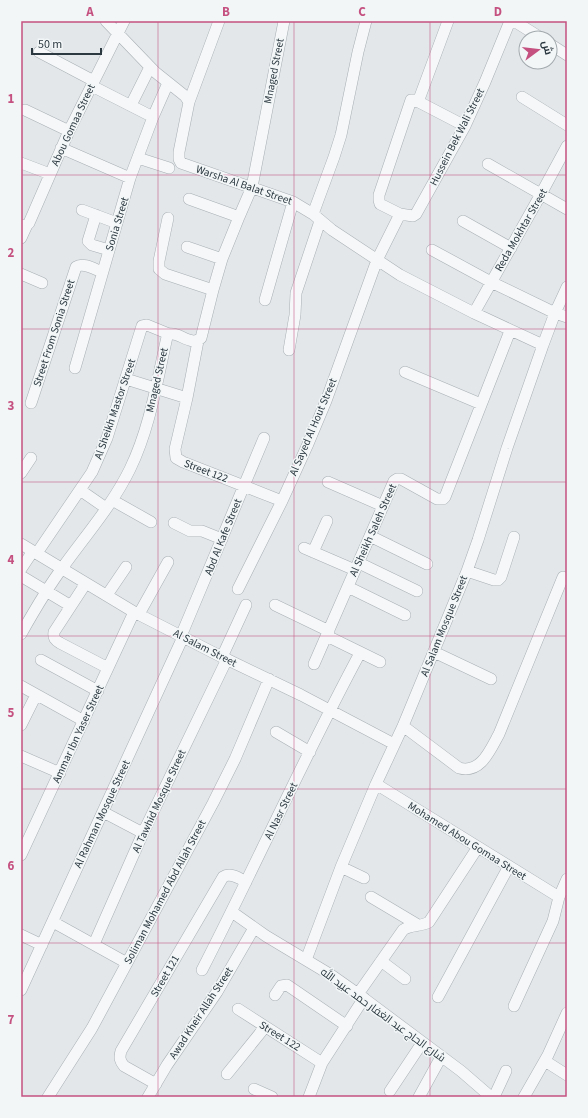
<svg xmlns="http://www.w3.org/2000/svg" width="588" height="1118" font-family="'Source Sans 3',Cairo,sans-serif">
<style>
.lines{fill:none;stroke-linecap:round;stroke-linejoin:round}
.minor-casing{stroke:#a8afb4;stroke-width:12}
.minor{stroke:#f5f7f8;stroke-width:11}
.grid{fill:none;stroke:#c55180;stroke-width:1;stroke-opacity:0.55}
.labels{text-anchor:middle;dominant-baseline:central;stroke-width:3;stroke-linejoin:round;paint-order:stroke}
.street-label{font-size:11px;fill:#2c3941;stroke:#f2f6f7}
.neatline{fill:none;stroke:#c55180;stroke-width:1.5}
.grid-label{font-size:13px;text-anchor:middle;font-weight:bold;fill:#c55180}
</style>
<rect width="100%" height="100%" fill="#e3e7ea"/>
<g class="lines">
<defs>
<path id="minor" d="M106 21 155 72 185 96 189 102 179 152V159L181 163 293 202 313 214 332 230 400 275 474 313 543 345
M514 21 541 38
M550 44 567 55
M39 52 94 81
M92 86 153 117
M522 97 567 125
M189 102 219 21
M418 102 448 21
M131 105 150 67
M25 110 69 131
M465 126 415 100H411L379 195V200L380 204 400 214 413 216 416 214 465 126 485 82 510 21
M61 148 130 178
M138 158 169 168
M21 163 50 174
M488 164 567 209
M189 199 239 217
M82 210 117 223
M313 214 334 157 341 135 358 52 366 21
M96 215 88 241 92 245 109 250
M168 218 159 261V269L165 274 213 290
M463 221 511 248
M21 226 27 225 29 223 69 131 124 21
M21 238 27 225
M187 247 222 259
M432 250 491 282 555 313 567 317
M21 274 42 283
M265 300 293 202
M474 313 541 194 567 146
M198 341 187 398 175 449 176 458 183 462 282 501
M289 350 295 315 296 293 320 221
M75 368 130 178 153 117 168 83
M405 372 481 404
M126 379 187 398
M31 403 76 267C83 262 94 269 102 272
M21 473 31 458
M328 482 383 506
M80 490 106 508
M112 500 151 522
M174 523 190 531H202L222 539
M370 536 427 564
M21 544 134 612 222 657 301 695 394 744
M304 548 355 570
M313 552 327 521
M37 553 92 472 107 438 142 326 147 325 169 334
M359 563 417 591
M21 569 33 551
M467 571 494 580H498L501 577 514 537
M21 576 71 606
M86 583 54 632C53 638 55 640 60 643L108 668
M348 587 405 615
M238 589 282 501 308 444 326 401 377 260 400 214
M107 595 126 567
M275 605 329 631
M139 614 168 562
M21 634C34 611 47 588 63 567 86 535 113 504 130 469 150 428 157 381 167 337L169 334C180 332 191 347 201 338L213 290 222 259 239 217 252 187 284 21
M181 636 264 438
M327 636 380 662
M434 652 491 679
M222 657 246 605
M41 660 98 691
M314 664 394 481 397 479H401L437 499H443L445 497 510 331
M21 686 84 721
M21 725 36 695
M403 726 459 768C481 774 490 750 499 734L563 577
M276 732 310 752
M21 756 60 773
M376 784 559 897
M103 812 143 833
M21 855 134 612
M341 867 364 878
M371 897 418 925
M232 912 266 936 331 975 358 994 461 1071 491 1097
M53 922 127 963
M21 935 42 945
M94 944 143 833 227 659
M306 960 341 867 376 784 403 726 467 571 478 540 507 448 543 345 555 313 567 287
M381 961 405 979
M202 970C256 865 304 757 360 653
M21 990 183 637
M358 994 403 930C411 924 421 927 429 922L478 847
M275 995 281 986 287 985 347 1026
M438 997 509 866
M514 1006 553 921 559 897 567 879
M238 1009 322 1063
M545 1061 567 1075
M227 1074 265 1027
M156 1084 124 1066C120 1061 119 1058 121 1051L223 877C230 872 239 878 246 882
M254 1089 272 1097
M390 1091 422 1043
M48 1097 92 1028 213 803 235 759 269 679
M148 1097 167 1065 217 992 254 928
M309 1097 322 1063 364 998
M419 1097 441 1057
M494 1097 506 1071
M524 1097 548 1055 567 1013"/>
</defs>
<use href="#minor" class="minor-casing"/>
<use href="#minor" class="minor"/>
</g>
<path class="grid" d="M158 21V1097M294 21V1097M430 21V1097M21 175H567M21 329H567M21 482H567M21 636H567M21 789H567M21 943H567"/>
<g class="labels">
<g class="street-label">
<text transform="translate(274 71) rotate(-79)">Mnaged Street</text>
<text transform="translate(73 125) rotate(-65)">Abou Gomaa Street</text>
<text transform="translate(457 137) rotate(-63)">Hussein Bek Wali Street</text>
<text transform="translate(244 185) rotate(19)">Warsha Al Balat Street</text>
<text transform="translate(117 224) rotate(-73)">Sonia Street</text>
<text transform="translate(521 230) rotate(-60)">Reda Mokhtar Street</text>
<text transform="translate(54 333) rotate(-72)">Street From Sonia Street</text>
<text transform="translate(157 380) rotate(-77)">Mnaged Street</text>
<text transform="translate(115 409) rotate(-71)">Al Sheikh Mastor Street</text>
<text transform="translate(313 427) rotate(-67)">Al Sayed Al Hout Street</text>
<text transform="translate(206 471) rotate(21)">Street 122</text>
<text transform="translate(373 530) rotate(-66)">Al Sheikh Saleh Street</text>
<text transform="translate(223 537) rotate(-68)">Abd Al Kafe Street</text>
<text transform="translate(444 626) rotate(-68)">Al Salam Mosque Street</text>
<text transform="translate(205 648) rotate(27)">Al Salam Street</text>
<text transform="translate(78 734) rotate(-65)">Ammar Ibn Yaser Street</text>
<text transform="translate(159 801) rotate(-65)">Al Tawhid Mosque Street</text>
<text transform="translate(281 811) rotate(-64)">Al Nasr Street</text>
<text transform="translate(102 814) rotate(-65)">Al Rahman Mosque Street</text>
<text transform="translate(467 841) rotate(32)">Mohamed Abou Gomaa Street</text>
<text transform="translate(165 892) rotate(-62)">Soliman Mohamed Abd Allah Street</text>
<text transform="translate(165 976) rotate(-60)">Street 121</text>
<text transform="translate(201 1013) rotate(-57)">Awad Kheir Allah Street</text>
<text transform="translate(383 1015) rotate(36)">شارع الحاج عبد الغفار حمد عبيد الله</text>
<text transform="translate(280 1036) rotate(32)">Street 122</text>
</g>
</g>
<rect width="588" height="1118" fill="none" stroke="#f2f6f7" stroke-width="44"/>
<g transform="translate(538 50) rotate(75)"><circle r="19" fill="#f2f6f7" stroke="#a3aaae"/>
<path d="M0-3L7 15L0 10L-7 15Z" fill="#c55180"/>
<text y="-6" font-size="11" font-weight="bold" text-anchor="middle" fill="#2c3941">ش</text>
</g>
<path d="M32 48v6h69v-6" fill="none" stroke="#2c3941" stroke-width="2"/>
<text x="38" y="48" font-size="12" fill="#2c3941" stroke="#f2f6f7" stroke-width="3" paint-order="stroke">50 m</text>
<rect x="22" y="22" width="544" height="1074" class="neatline"/>
<g class="grid-label">
<text x="90" y="16">A</text>
<text x="226" y="16">B</text>
<text x="362" y="16">C</text>
<text x="498" y="16">D</text>
<text x="11" y="103">1</text>
<text x="11" y="257">2</text>
<text x="11" y="410">3</text>
<text x="11" y="564">4</text>
<text x="11" y="717">5</text>
<text x="11" y="870">6</text>
<text x="11" y="1024">7</text>
</g>
</svg>
